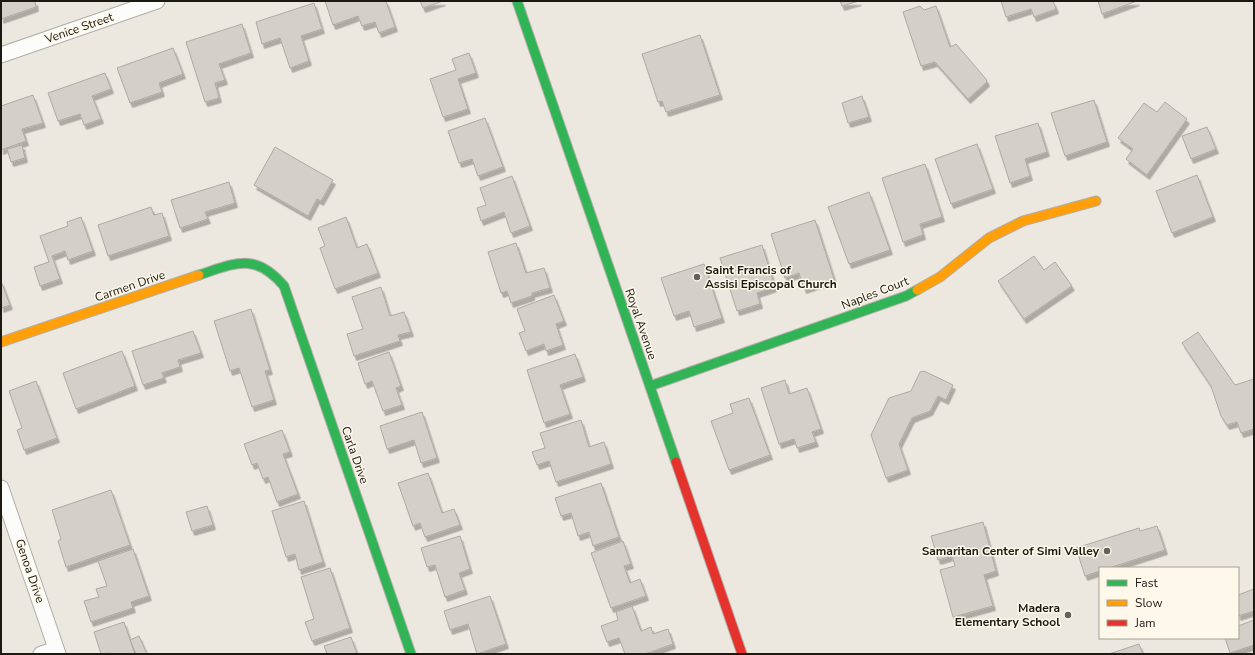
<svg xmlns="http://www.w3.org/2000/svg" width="1255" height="655" font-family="'Nunito Sans',sans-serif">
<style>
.building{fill:#d4d0c9;stroke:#aeaaa3;filter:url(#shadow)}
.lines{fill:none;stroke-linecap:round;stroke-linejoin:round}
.street-casing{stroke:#b2aea7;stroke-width:17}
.fast-casing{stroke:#b2aea7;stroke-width:11}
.slow-casing{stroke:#b2aea7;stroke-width:11}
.jam-casing{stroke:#b2aea7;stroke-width:11}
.street{stroke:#fcfcfa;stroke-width:15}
.fast{stroke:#30b455;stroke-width:9}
.slow{stroke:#ff9f0a;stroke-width:9}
.jam{stroke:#e5322d;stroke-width:9}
.poi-dot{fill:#64615a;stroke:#fef8ea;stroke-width:1.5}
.labels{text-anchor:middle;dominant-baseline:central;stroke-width:3;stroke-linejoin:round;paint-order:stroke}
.street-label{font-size:12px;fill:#1b1912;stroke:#fef8ea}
.poi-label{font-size:12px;font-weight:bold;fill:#1b1912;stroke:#fef8ea;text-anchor:end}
</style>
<defs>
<filter id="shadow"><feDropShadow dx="2.5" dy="4.5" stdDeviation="0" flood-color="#0004"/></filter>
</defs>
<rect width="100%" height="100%" fill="#ece8df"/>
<path class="building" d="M1 1H35L36 7 1 19Z
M325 1H386L395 27 379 33 375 22 362 26 358 16 333 25Z
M420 1H443L423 8Z
M840 1H859L842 6Z
M1001 1H1053L1056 9 1034 17 1031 9 1006 17Z
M1098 1H1137L1102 14Z
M314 3 322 29 301 36 309 61 290 68 280 38 262 44 256 22Z
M920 6 924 10 936 6 950 47 956 44 986 79 987 82 968 99 935 62 921 66 903 12Z
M242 24 251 53 219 64 225 80 215 83 219 98 205 102 186 42Z
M700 35 720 95 666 112 662 101 658 102 642 54Z
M173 48 183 74 159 83 162 92 130 103 117 68Z
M469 53 476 73 458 79 468 109 443 117 430 79 456 70 452 59Z
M105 73 111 89 92 96 101 119 84 125 80 114 58 121 48 93Z
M33 95 43 123 22 129 26 141 1 150V106Z
M862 96 869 117 848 123 842 103Z
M1094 100 1107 142 1065 156 1051 113Z
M1165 102 1187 119 1147 175 1126 159 1133 149 1118 138 1144 103 1157 112Z
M485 118 503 167 478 176 472 159 459 163 448 131Z
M1038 123 1047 152 1025 159 1030 176 1010 183 995 136Z
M1207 127 1216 149 1191 159 1182 136Z
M977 144 993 189 951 204 935 159Z
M22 145 25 158 11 162 7 149Z
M275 147 333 180 321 201 317 199 308 216 254 185Z
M925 164 942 217 920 224 923 235 903 242 882 178Z
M1197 175 1213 217 1172 233 1156 191Z
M512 176 530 226 511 233 504 212 481 221 477 208 486 205 480 188Z
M229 182 235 203 205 212 208 219 180 228 171 200Z
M869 192 890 250 849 264 828 207Z
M151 207 154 215 162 213 169 236 108 256 98 225Z
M81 217 93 251 68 260 65 251 52 256 60 279 40 286 34 267 49 262 40 236 68 226 67 222Z
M346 217 357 248 367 244 378 273 335 289 320 248 325 246 318 228Z
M815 220 834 279 804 289 799 273 785 278 771 234Z
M516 243 526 273 544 268 550 288 532 293V296L511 303 507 291 501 293 488 252Z
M762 245 775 287 757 293 760 304 737 311 720 258Z
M1034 256 1044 270 1055 262 1072 286 1024 319 998 281Z
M704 264 722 318 694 327 689 311 674 316 661 278Z
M1 281 10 305 1 308Z
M381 287 390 316 404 312 411 332 398 335 400 341 354 356 347 334 363 329 352 297Z
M554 295 564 321 556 324 563 345 546 351 544 344 526 351 519 333 525 331 517 309Z
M251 309 270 370 265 371 274 400 252 407 239 368 230 371 214 321Z
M193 331 201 353 178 360 180 367 162 373 164 378 143 385 132 351Z
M1198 332 1235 385 1254 379V429L1241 433 1237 422 1227 425 1221 416 1211 386 1182 343Z
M122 351 135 386 76 409 63 373Z
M389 352 401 386 396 388 402 405 383 411 372 381 365 384 358 363Z
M575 354 583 377 560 385 570 414 544 423 527 370Z
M924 371 953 385 946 400 938 396 930 411 912 418 899 444 908 470 886 478 871 435 889 398 911 391 920 372Z
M785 380 789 394 807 388 821 429 812 432 816 442 797 448 794 439 779 444 761 388Z
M36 381 57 438 24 450 17 430 22 428 9 391Z
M749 398 770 455 729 470 711 421 733 413 730 404Z
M422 412 437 458 421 463 414 440 387 449 380 426Z
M581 420 589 447 604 442 611 464 556 482 549 461 537 465 532 452 545 448 540 433Z
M282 430 290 452 283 454 298 494 277 502 268 477 263 479 257 463 252 465 244 444Z
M428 473 442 513 454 509 460 525 425 537 420 523 413 526 398 483Z
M601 483 619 537 593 546 589 532 578 536 571 513 561 516 555 498Z
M111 490 130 545 66 567 58 541 61 539 52 510Z
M304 501 323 562 299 570 295 554 286 557 272 511Z
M207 506 213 525 192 531 186 512Z
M983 522 996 571 984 575 993 606 953 617 940 570 955 566 952 556 938 560 931 536Z
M1157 526 1165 550 1109 568H1100V571L1085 576 1076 548 1139 528 1140 531Z
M460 536 470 569 459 573 465 590 445 597 435 565 427 567 421 548Z
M623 541 631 564 624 566 630 583 640 579 646 596 611 608 591 553Z
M133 549 149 596 131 602 133 608 91 622 84 601 99 597 96 589 107 586 98 561Z
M330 568 350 628 312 641 305 622 314 619 301 577Z
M1254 589V611L1238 616V595Z
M490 596 506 644 477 654 468 624 450 630 444 611Z
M632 606 641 631 651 627 653 634 668 629 673 644 645 654H625L619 638 607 642 601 626 618 620 616 612Z
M1254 620V645L1230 653 1225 638H1238V626Z
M124 622 135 654H111L110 653 101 654 94 632Z
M139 636 147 654H136L130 640Z
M351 637 357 654H327L324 646Z
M1139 644 1143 654H1109Z"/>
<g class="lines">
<defs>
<path id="street" d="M1 55 157 1
M1 488 58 654
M41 654 56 649"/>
<path id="fast" d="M517 1 676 462
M199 275C236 263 255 252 284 286L411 654
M650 386 906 296 917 290"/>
<path id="slow" d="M917 290 940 277 989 238 1023 221 1096 201
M1 342 199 275"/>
<path id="jam" d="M676 462 742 654"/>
</defs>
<use href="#street" class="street-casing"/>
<use href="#fast" class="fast-casing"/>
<use href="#slow" class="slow-casing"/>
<use href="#jam" class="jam-casing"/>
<use href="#street" class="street"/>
<use href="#fast" class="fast"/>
<use href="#slow" class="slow"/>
<use href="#jam" class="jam"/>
</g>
<g class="poi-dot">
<circle cx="697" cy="277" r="4"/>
<circle cx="1107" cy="551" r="4"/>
<circle cx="1068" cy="615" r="4"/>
</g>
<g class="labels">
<g class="street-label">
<text transform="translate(79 28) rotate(-19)">Venice Street</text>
<text transform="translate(130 286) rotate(-19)">Carmen Drive</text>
<text transform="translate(875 293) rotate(-21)">Naples Court</text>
<text transform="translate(641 324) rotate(71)">Royal Avenue</text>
<text transform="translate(355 455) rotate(71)">Carla Drive</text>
<text transform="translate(30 571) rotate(71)">Genoa Drive</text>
</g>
<g class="poi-label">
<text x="705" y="270" text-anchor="start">Saint Francis of<tspan x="705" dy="14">Assisi Episcopal Church</tspan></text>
<text x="1099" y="551">Samaritan Center of Simi Valley</text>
<text x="1060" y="608">Madera<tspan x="1060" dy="14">Elementary School</tspan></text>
</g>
</g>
<rect width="1255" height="655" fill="none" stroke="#1b1912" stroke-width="4"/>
<rect x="1099" y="567" width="140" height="72" fill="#fef8ea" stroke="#a39f94"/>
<rect x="1107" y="580" width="20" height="6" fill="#30b455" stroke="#a39f94"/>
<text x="1135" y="587" font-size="12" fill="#1b1912">Fast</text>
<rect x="1107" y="600" width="20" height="6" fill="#ff9f0a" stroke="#a39f94"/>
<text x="1135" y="607" font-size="12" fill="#1b1912">Slow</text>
<rect x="1107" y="620" width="20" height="6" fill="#e5322d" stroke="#a39f94"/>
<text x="1135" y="627" font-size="12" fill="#1b1912">Jam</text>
</svg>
